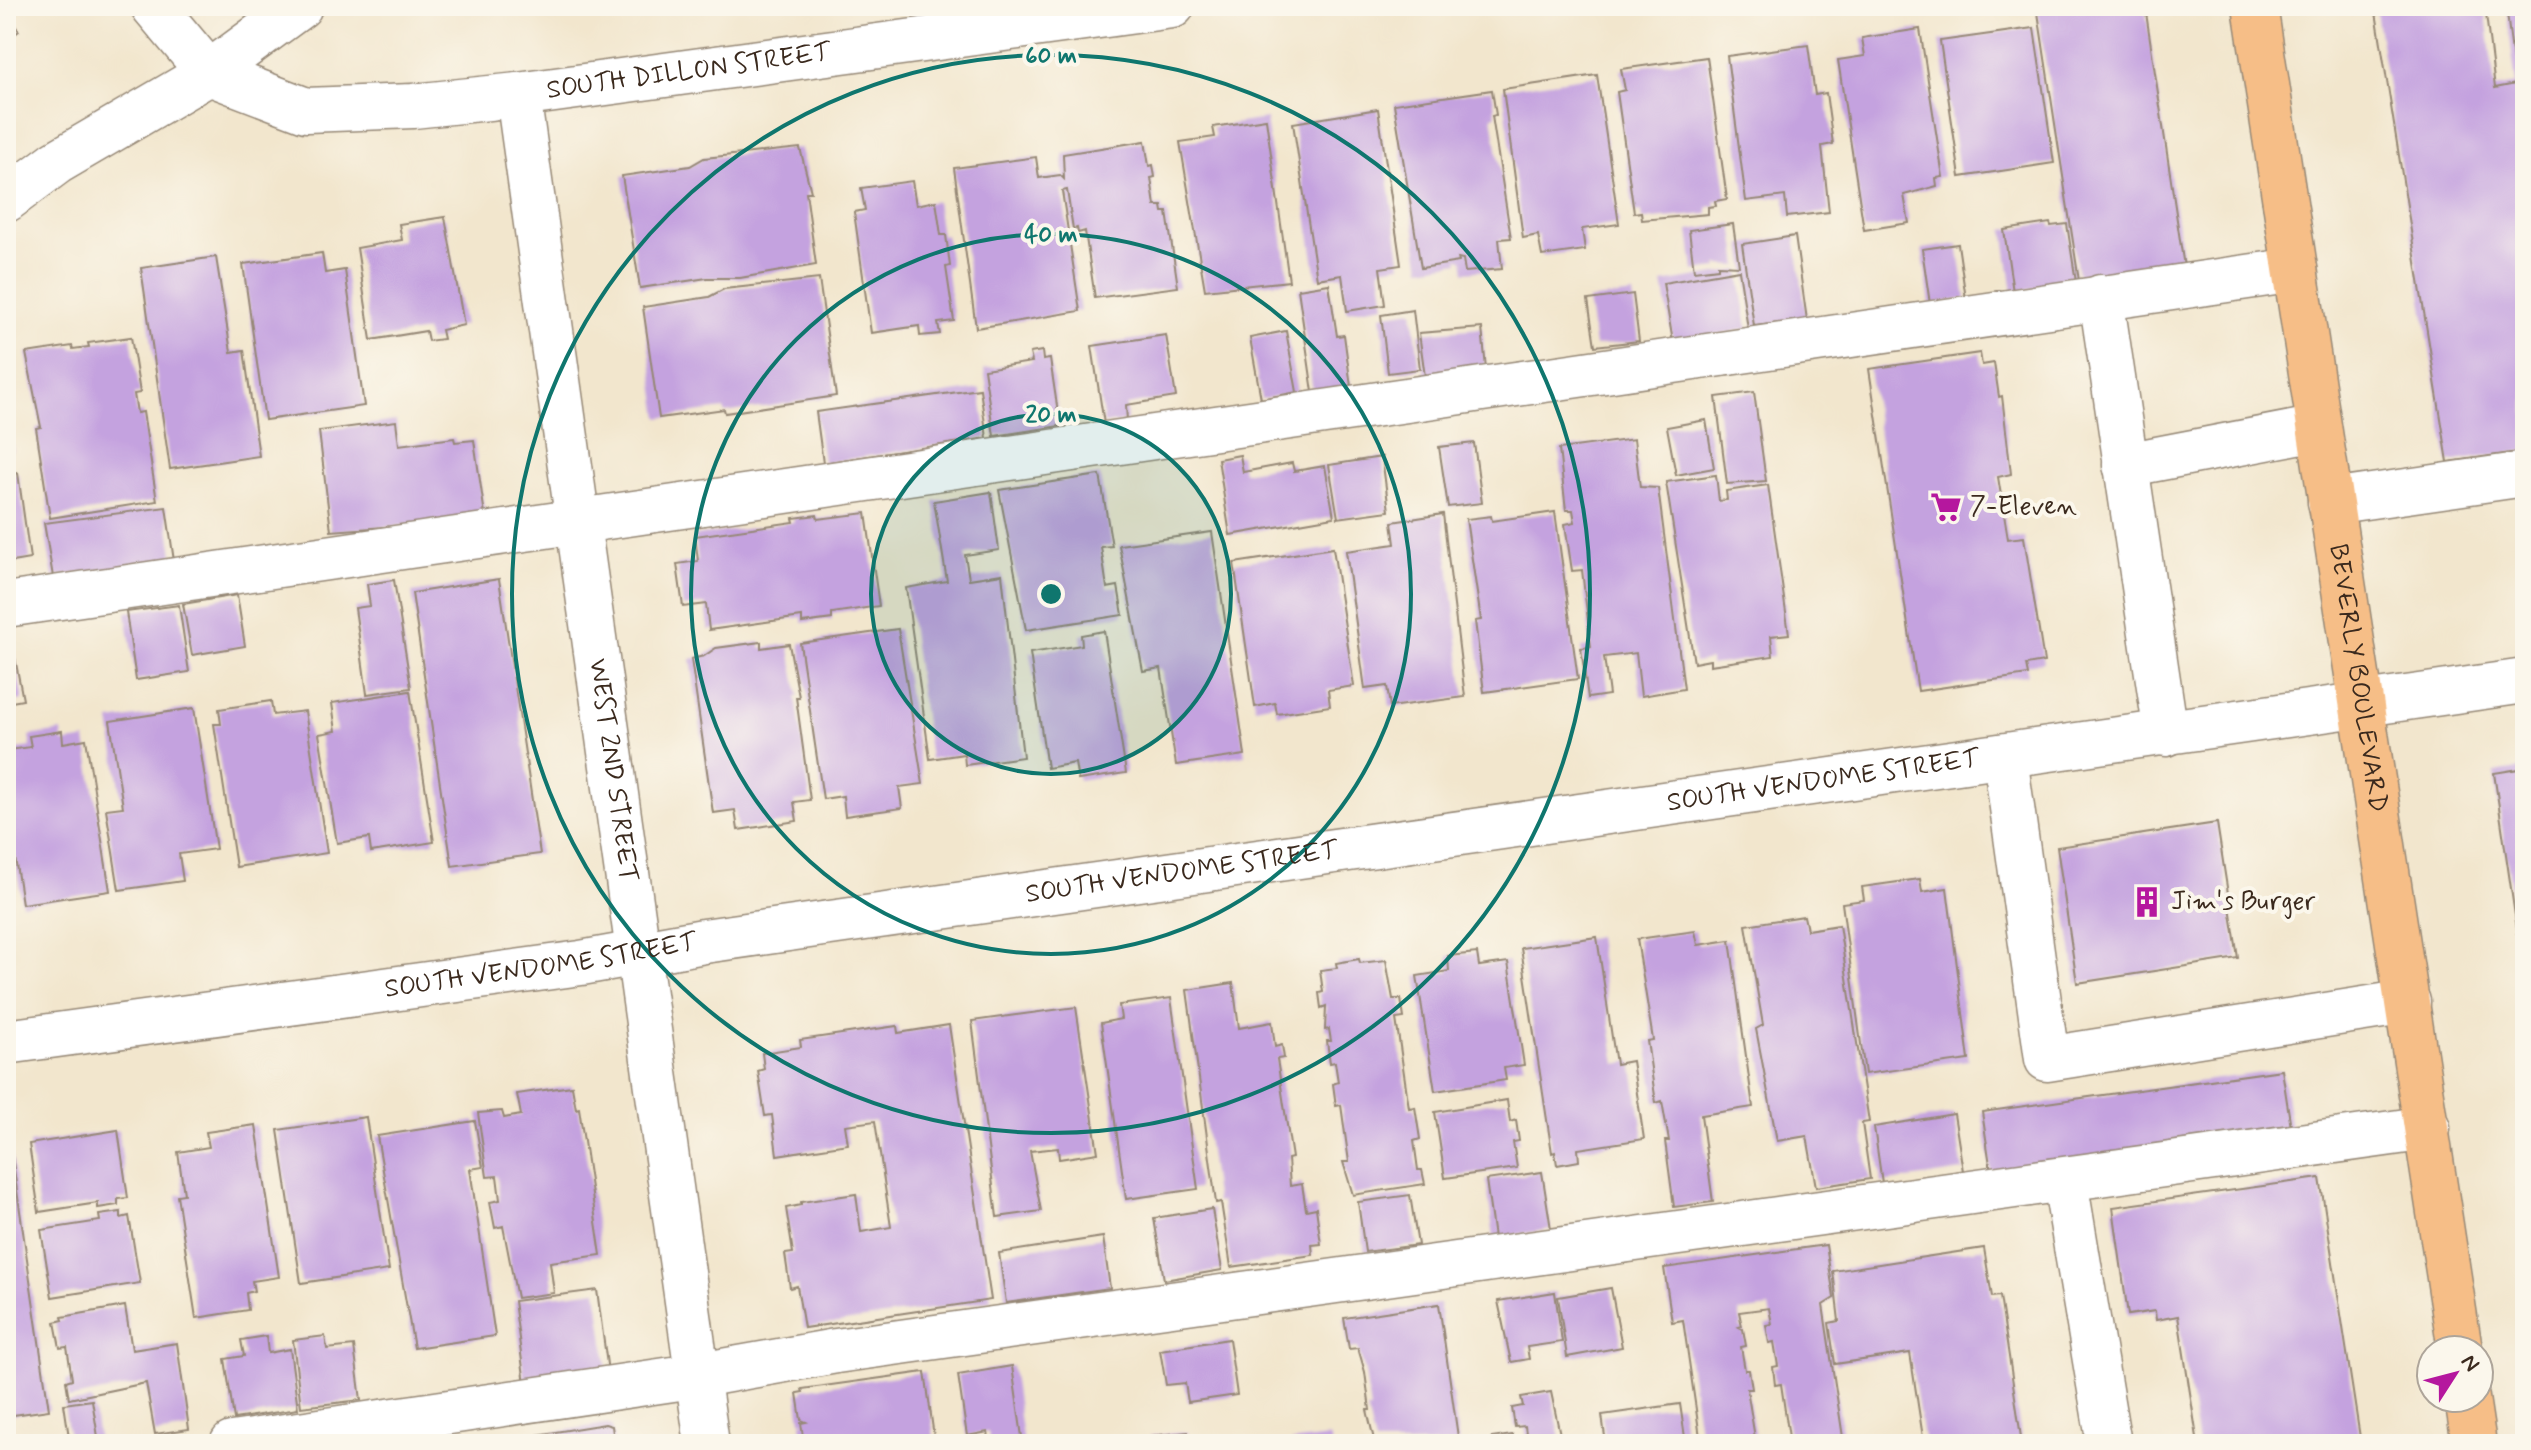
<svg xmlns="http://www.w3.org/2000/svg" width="2531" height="1450" font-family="Mynerve,sans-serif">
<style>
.building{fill:#c4a2df}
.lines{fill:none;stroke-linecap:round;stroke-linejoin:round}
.minor-casing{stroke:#968876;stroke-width:47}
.major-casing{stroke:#968876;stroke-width:47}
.minor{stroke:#fff;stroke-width:44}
.major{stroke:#f6be87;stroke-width:44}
.ring{fill:none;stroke:#0f766e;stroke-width:4}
.labels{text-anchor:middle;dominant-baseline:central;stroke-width:8;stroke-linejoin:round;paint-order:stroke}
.street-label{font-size:26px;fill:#3b2a1e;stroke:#fbf7ec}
.poi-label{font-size:26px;fill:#3b2a1e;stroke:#fbf7ec;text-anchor:start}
.centre{fill:#0f766e;stroke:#fbf7ec;stroke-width:4}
.ring-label{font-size:24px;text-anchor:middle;font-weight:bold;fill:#0f766e;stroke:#fbf7ec;stroke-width:8;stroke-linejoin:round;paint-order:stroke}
</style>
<rect width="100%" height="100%" fill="#fbf7ec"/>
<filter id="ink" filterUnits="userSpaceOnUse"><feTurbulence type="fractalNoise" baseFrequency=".0125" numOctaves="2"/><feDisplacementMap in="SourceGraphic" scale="16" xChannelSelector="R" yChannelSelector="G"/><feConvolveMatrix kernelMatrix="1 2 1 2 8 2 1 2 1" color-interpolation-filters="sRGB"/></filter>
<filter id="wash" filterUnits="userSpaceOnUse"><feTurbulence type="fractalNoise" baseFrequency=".006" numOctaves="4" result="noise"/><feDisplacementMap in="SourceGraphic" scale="32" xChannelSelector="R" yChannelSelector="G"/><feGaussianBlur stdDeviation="1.8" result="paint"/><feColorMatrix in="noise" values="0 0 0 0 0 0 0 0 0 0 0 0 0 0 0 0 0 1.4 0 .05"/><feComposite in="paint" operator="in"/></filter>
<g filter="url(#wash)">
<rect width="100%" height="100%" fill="#f2e6cd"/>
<g id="blocks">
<path class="building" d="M2037 6H2145L2184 267 2079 281Z
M2375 6H2485L2495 88 2516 84 2506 6H2525V451L2448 462Z
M6 13 19 31 6 41Z
M2034 28 2054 163 1960 177 1940 41Z
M1920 29 1943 177 1936 178 1937 186 1904 195 1909 223 1864 230 1838 60 1865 56 1862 38Z
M1808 45 1815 95 1826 93 1833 144 1822 146 1829 212 1787 217 1785 196 1746 201 1727 56Z
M1707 57 1727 199 1715 201 1716 206 1708 207V214L1642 220 1641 212 1634 213 1617 92 1625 90 1621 69Z
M1597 75 1619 224 1582 229 1585 250 1542 256 1538 235 1523 238 1503 89Z
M1492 90 1496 115 1492 116 1511 238 1499 239 1502 269 1465 272 1463 259 1458 258 1459 262 1421 268 1394 104Z
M1378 109 1401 265 1380 268 1385 305 1347 311 1342 275 1317 279 1293 123Z
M1266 119 1289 281 1205 290 1180 142 1215 137 1213 127Z
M1145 141 1149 166 1153 165 1155 177 1151 178 1155 206H1162L1163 212H1167L1178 287 1095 298 1085 231 1078 233 1077 228 1073 229 1067 190 1062 191 1080 311 976 328 954 168 1036 157 1039 178 1060 175 1064 179 1063 154Z
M800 148 811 192H806L816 265 740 278H707L640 288 622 176 690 166 704 158Z
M912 181 916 205 936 201 941 235H946L950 266 946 267 954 321 938 323 940 334 920 336 919 326 871 333 854 212 865 210 861 188Z
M445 217 464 325 441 330 443 339 428 341 426 331 371 340 357 248 402 240 399 224Z
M2050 223 2051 226 2067 224 2076 282 2013 292 2004 230Z
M1733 224 1739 266 1718 265V268L1694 271 1689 230Z
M1795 236 1807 320 1754 326 1742 244Z
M1958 244 1966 299 1930 304 1922 249Z
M322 253 325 273 345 270 364 406 265 420 243 264Z
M216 257 231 352 244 350 259 456 170 469 141 268Z
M1739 270 1748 329 1673 342 1663 283Z
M819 279 836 396 725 413 724 409 659 418 643 307 709 297 724 289Z
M1329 284 1337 336 1344 335 1352 394 1314 399 1298 289Z
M1633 294 1639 341 1595 346 1588 300Z
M1413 310 1420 369 1388 373 1381 315Z
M1482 328 1487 379 1426 384 1419 333Z
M1286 331 1297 392 1261 399 1250 338Z
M1166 335 1176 397 1126 405 1127 421 1104 424 1092 346Z
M131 337 140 393 134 394 137 413 143 412 157 501 50 518 36 428 41 427 26 353 72 346 73 349 89 347 88 343Z
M1042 351 1043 360 1050 359 1060 426 994 436 984 369 1032 362 1030 353Z
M1980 353 1982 365 1994 363 1999 397 2002 396 2011 474 1998 477 2008 539 2024 537 2044 662 2026 665 2028 675 1918 691 1869 369Z
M980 389 987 438 823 463 816 412Z
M1754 392 1766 481 1727 484 1716 397Z
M6 414 13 450 6 451Z
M1706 420 1714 468 1676 475 1667 427Z
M396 421 399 445 454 438 455 442 474 440 485 515 466 521 331 531 319 431Z
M1634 439 1640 487 1658 488 1684 689 1641 696 1636 653 1604 657 1609 695 1588 698 1581 648 1591 647 1582 570 1572 571 1565 524 1575 522 1573 510H1566L1559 449Z
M1474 443 1482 503 1448 507 1439 447Z
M6 452 11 474 18 473 30 559 6 563Z
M1240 455 1243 472 1292 463 1294 471 1325 466 1334 517 1230 535 1218 459Z
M1382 457 1389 511 1338 518 1329 465Z
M1100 475 1112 546 1101 547 1107 588 1118 586 1123 615 1026 630 999 490Z
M1716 475 1719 501 1727 500 1726 491 1768 485 1789 634 1771 636 1773 656 1710 665V660L1694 663 1666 482Z
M991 492 999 550 965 555 969 579 1002 574 1023 757 965 765 964 754 930 759 906 588 947 581 934 501Z
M166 507 174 561 53 577 44 523Z
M1555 512 1578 679 1484 692 1475 621 1481 620 1466 519 1491 516 1492 521Z
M866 513 879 606 832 613V619L802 623V617L709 630 706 604 683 607 677 564 698 561 695 536 794 522 793 518 817 515 818 519Z
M1443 514 1465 697 1390 707 1387 686 1365 689 1346 551 1395 544 1392 522Z
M1212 532 1245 755 1176 765 1161 668 1143 671 1119 545Z
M1333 548 1354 686 1328 690 1330 706 1277 714 1275 703 1255 707 1234 563Z
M499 579 540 854 452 866 412 593Z
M394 580 411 688 367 694 355 608 370 606 367 584Z
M237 595 245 646 192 655 183 604Z
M179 605 189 672 136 680 126 612Z
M898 629 923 784 899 787 902 808 845 816 843 796 823 799 800 643Z
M1104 631 1126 773 1078 780 1075 763 1047 768 1030 653 1082 645 1081 635Z
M12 642 23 700 6 703V643Z
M761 642V648L789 644 799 697H796L810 800 794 802 797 821 738 830 735 810 713 813 691 659 704 656 716 648Z
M410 691 434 842 371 852 369 838 337 843 319 734 336 731 332 703Z
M271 701 273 715 305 711 327 853 236 867 214 724H221L219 709Z
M194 708 216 849 179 854 183 881 119 890 106 809 123 807 110 721Z
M62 731 63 743 86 739 110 891 22 904 6 798V754L9 750 31 747 29 736Z
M2525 768V970H2523L2494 773Z
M2217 823 2238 958 2077 983 2057 847Z
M1920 879 1922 892 1947 888 1969 1060 1865 1074 1842 903 1864 900 1862 887Z
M1804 916 1807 930 1839 925 1869 1122 1862 1123 1870 1179 1816 1187 1807 1136 1777 1141 1756 1029 1763 1025 1746 925Z
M1695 931 1698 945 1730 940 1753 1107 1701 1115 1713 1202 1674 1207 1665 1141H1669L1662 1101 1656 1103 1647 1041 1653 1040 1637 939Z
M1597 937 1616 1064 1632 1061 1644 1139 1578 1149 1579 1161 1557 1165 1555 1152 1552 1153 1521 948Z
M1477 953 1479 966 1508 962 1524 1065 1504 1068 1506 1080 1435 1091 1417 976 1449 971 1448 956Z
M1359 959 1360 963 1386 960 1393 999H1401L1404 1018 1396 1019 1409 1108 1415 1107 1420 1139 1414 1141 1418 1170H1422L1425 1184 1353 1195 1343 1162H1349L1341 1105 1336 1106 1333 1084 1338 1082 1335 1062 1330 1063 1327 1041H1331L1329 1029 1325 1030 1326 1006 1321 1008 1319 993 1323 992 1320 970 1337 968 1336 963Z
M1233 983 1239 1028 1272 1022 1275 1047 1282 1045 1284 1058 1277 1059 1292 1158 1288 1159 1290 1186 1302 1184 1306 1210 1316 1208 1321 1244 1312 1245 1313 1255 1231 1267 1221 1202 1216 1203 1187 990Z
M1171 998 1198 1189 1126 1199 1101 1023 1121 1019 1119 1005Z
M1076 1007 1098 1153 1059 1159 1058 1148 1030 1151 1041 1211 997 1217 972 1021Z
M949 1025 991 1300 804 1328 797 1286 790 1288 785 1254 793 1253 786 1208 801 1205V1202L856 1194 861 1232 891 1227 875 1121 845 1125 848 1144 777 1155 772 1115 765 1116 758 1071 764 1069 762 1053 801 1047 800 1040 897 1026 898 1033Z
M2282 1070 2292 1134 1992 1178 1982 1112Z
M572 1086 576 1109 579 1108 601 1255 550 1262 554 1293 517 1298 503 1226 495 1228 490 1202 500 1200 497 1176 487 1177 478 1113 502 1111 504 1118 521 1115 517 1094Z
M1507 1100 1510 1122 1516 1120 1519 1141 1513 1142 1517 1168 1445 1178 1435 1112Z
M1954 1114 1963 1171 1882 1183 1874 1127Z
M366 1117 389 1270 301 1283 278 1130Z
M475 1121 483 1167 470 1169 495 1336 414 1348 377 1136Z
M256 1125 279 1277 252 1281 254 1291 246 1293 248 1310 196 1318 177 1195 184 1194 178 1152 209 1147 206 1132Z
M118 1130 128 1198 118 1199V1205L98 1208V1203L39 1212 29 1144Z
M12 1156 49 1410 6 1416V1157Z
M1542 1172 1551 1229 1494 1238 1486 1180Z
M2320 1178 2361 1444H2198L2178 1316 2156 1320 2155 1311 2128 1315 2113 1207Z
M1410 1195 1418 1245 1365 1252 1358 1202Z
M1212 1209 1222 1270 1164 1280 1154 1218Z
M121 1212V1218L129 1216 140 1283 52 1297 41 1230 100 1221 99 1215Z
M1103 1237 1110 1288 1006 1303 999 1253Z
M1826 1245 1834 1298 1823 1305 1844 1444H1790L1781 1384 1775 1385 1773 1367 1778 1366 1774 1342 1769 1343 1766 1325 1772 1324 1769 1308 1739 1312 1742 1326 1739 1327 1743 1329 1746 1346 1741 1347 1745 1370H1749L1752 1389H1747L1756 1444H1701L1683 1320 1672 1322 1664 1268Z
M1984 1248 1992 1297 2000 1296 2022 1444H1924L1910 1353 1835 1364 1829 1323 1839 1321 1833 1271Z
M1611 1288 1622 1347 1567 1357 1558 1297Z
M597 1290 608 1372 525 1384 514 1301Z
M1555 1292 1562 1342 1527 1347 1529 1359 1511 1362 1498 1301Z
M1439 1304 1459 1444H1375L1367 1410H1370L1365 1372 1358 1348 1349 1349 1344 1318Z
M125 1306 132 1350 177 1343 189 1429 155 1434 146 1383 69 1399 66 1381 72 1379 67 1347 60 1348 55 1322 63 1320 62 1317Z
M266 1336 268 1353 290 1349 298 1409 234 1419 225 1359 244 1356 241 1340Z
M325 1336 327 1349 354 1346 361 1400 301 1407 293 1340Z
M1229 1339 1237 1395 1188 1402 1185 1383 1166 1385 1160 1350Z
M1012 1366 1023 1444H990L988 1432 967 1436 958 1375Z
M925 1372 935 1444H804L801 1423 806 1422 801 1420 797 1393 803 1392 802 1389Z
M1551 1392 1562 1444H1516L1527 1441 1525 1426 1515 1427 1512 1408 1523 1406 1521 1397Z
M92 1400 99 1443 70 1444 64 1404Z
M1680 1404 1686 1444H1606L1602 1415Z
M605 1424 612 1426 614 1440 608 1444H481Z
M1188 1432 1189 1444H1151L1150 1436Z
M1513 1435 1514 1444H1491V1438Z
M1330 1437 1332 1444H1291L1290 1442Z"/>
</g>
</g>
<g filter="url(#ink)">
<use href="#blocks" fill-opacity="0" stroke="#968876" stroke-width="2"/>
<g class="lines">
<defs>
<g id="minor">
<path id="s1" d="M153 6 209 73 306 110 413 106 518 95 1172 6"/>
<path id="s2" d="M518 95 707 1444"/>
<path d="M6 200 57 162 209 73 300 6"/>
<path d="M2101 297 2166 734"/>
<path d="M2125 465 2318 428"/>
<path d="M2330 502 2525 474"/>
<path d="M6 605 2295 270"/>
<path d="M2005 757 2047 1059 2408 1002"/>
<path id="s3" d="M6 1042 581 963 704 941 2525 681"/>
<path d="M2065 1181 2109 1444"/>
<path d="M232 1444 700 1375 836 1351 2428 1128"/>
</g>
<g id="major">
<path id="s4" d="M2255 6 2460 1350"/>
<path d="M2467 1398 2474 1444"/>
</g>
</defs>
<use href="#minor" class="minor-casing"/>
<use href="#major" class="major-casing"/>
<use href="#minor" class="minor"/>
<use href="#major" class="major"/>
</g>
</g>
<circle cx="1051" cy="594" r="180" fill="#0f766e" fill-opacity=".12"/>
<g class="ring">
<circle cx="1051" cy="594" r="180"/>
<circle cx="1051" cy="594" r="360"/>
<circle cx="1051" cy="594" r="539"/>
</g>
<defs>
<symbol id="supermarket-bare" viewBox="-9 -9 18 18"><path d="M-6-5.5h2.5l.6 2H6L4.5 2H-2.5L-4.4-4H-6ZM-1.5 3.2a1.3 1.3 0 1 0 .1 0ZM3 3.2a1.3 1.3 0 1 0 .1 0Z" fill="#b5179e" stroke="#fbf7ec" stroke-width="2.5" paint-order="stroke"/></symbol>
<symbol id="building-bare" viewBox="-9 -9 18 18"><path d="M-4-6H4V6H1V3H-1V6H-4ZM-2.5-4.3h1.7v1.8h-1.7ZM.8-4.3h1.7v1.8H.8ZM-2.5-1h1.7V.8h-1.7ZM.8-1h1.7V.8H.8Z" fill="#b5179e" stroke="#fbf7ec" stroke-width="2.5" paint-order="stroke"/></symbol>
</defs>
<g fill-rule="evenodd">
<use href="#supermarket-bare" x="1924" y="485" width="44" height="44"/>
<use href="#building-bare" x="2125" y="880" width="44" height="44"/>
</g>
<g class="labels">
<g class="street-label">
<text stroke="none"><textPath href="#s1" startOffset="576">SOUTH DILLON STREET</textPath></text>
<text stroke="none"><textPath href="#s4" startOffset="680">BEVERLY BOULEVARD</textPath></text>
<text stroke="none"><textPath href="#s2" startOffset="682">WEST 2ND STREET</textPath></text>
<text stroke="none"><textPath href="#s3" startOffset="1836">SOUTH VENDOME STREET</textPath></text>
<text stroke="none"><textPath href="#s3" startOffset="1188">SOUTH VENDOME STREET</textPath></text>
<text stroke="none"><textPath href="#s3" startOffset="540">SOUTH VENDOME STREET</textPath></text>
</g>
<g class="poi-label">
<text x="1970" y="507">7-Eleven</text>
<text x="2171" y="902">Jim's Burger</text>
</g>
</g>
<circle cx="1051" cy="594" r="12" class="centre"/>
<g class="ring-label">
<text x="1051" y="63">60 m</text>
<text x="1051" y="242">40 m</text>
<text x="1051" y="422">20 m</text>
</g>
<rect width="2531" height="1450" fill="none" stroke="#fbf7ec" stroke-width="32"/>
<g transform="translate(2455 1374) rotate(54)"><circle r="38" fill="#fbf7ec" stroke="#aea59a" stroke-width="2"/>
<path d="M0-6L14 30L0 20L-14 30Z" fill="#b5179e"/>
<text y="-12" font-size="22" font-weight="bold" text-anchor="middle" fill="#3b2a1e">N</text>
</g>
</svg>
